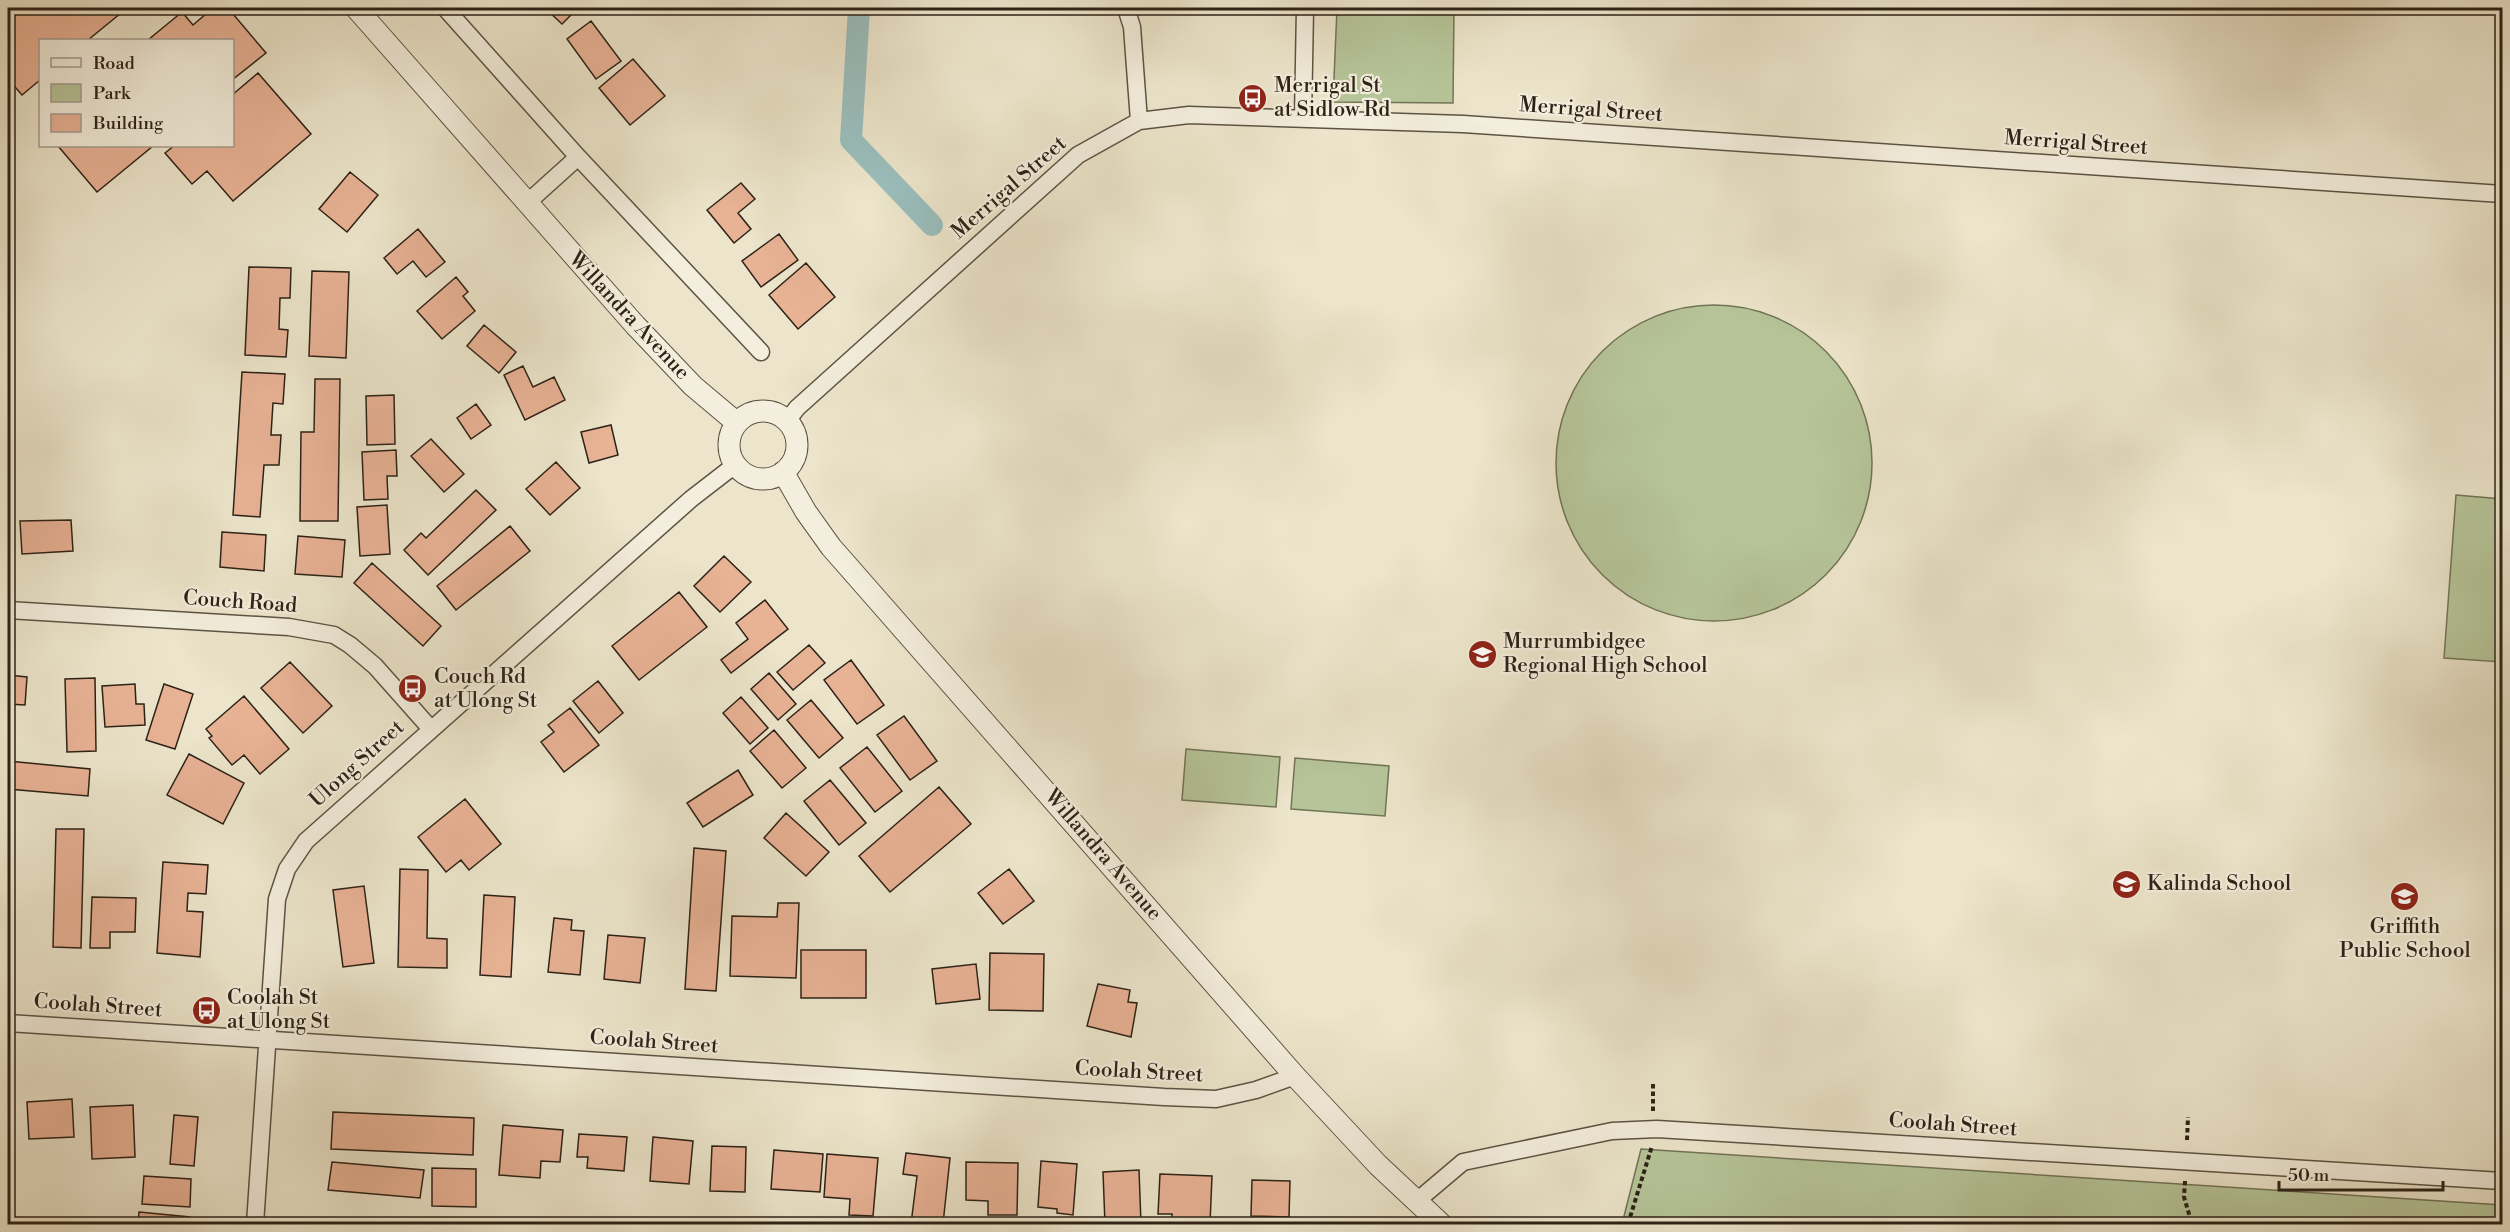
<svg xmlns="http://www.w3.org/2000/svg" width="2510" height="1232" font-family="'Libre Bodoni',serif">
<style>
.green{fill:#b6c599;stroke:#727458;stroke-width:1.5}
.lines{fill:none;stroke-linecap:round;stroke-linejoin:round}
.canal{stroke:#9abebd;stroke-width:22}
.building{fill:#e8b295;stroke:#2d2217;stroke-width:1.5}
.minor-casing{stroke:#5d5344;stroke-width:19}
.tertiary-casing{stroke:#5d5344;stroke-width:23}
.path{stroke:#2d2217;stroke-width:4;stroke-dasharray:4.5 3;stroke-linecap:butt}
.minor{stroke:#f3eedd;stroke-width:16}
.tertiary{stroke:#f3eedd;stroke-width:21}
.labels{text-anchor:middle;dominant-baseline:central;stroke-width:4.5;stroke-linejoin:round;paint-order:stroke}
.poi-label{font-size:21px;fill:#2d2217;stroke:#f3eedd;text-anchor:start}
.street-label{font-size:21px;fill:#2d2217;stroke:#f3eedd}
</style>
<rect width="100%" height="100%" fill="#ece5cb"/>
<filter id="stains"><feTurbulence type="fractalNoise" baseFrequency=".00333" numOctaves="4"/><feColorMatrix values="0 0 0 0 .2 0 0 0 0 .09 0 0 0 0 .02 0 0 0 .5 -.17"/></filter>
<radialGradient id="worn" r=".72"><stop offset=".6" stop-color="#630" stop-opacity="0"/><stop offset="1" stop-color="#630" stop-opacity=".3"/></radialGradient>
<path class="green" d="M1337 8H1454L1453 103 1333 102Z
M1556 463a158 158 0 1 1 316 0a158 158 0 1 1-316 0Z
M2456 495 2502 499V662L2444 658Z
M1186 749 1280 757 1276 807 1182 800Z
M1295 758 1389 766 1385 816 1291 809Z
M1641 1149 2502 1205V1224H1622Z"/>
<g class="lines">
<path class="canal" d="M859 8 851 140 932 225"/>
</g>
<path class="building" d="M8 8H127L88 40H40V80L22 95 9 80 8 81Z
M213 8H228L266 53 232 80V40H148L182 12 193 25Z
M545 8H578L562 24Z
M591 21 621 61 596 79 567 39Z
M633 59 665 96 630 125 599 88Z
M258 73 311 134 233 201 207 171 192 184 165 153 174 146H232V95Z
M58 146H153L97 192Z
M350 172 378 195 347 232 319 209Z
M741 183 755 199 738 213 751 229 734 243 707 210Z
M418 229 445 262 426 277 413 261 397 274 384 258Z
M779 234 798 260 761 287 742 261Z
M806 263 835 297 798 329 769 295Z
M249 267 291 268 290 298H280L279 329 288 330 286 357 245 355Z
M312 271 349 272 346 358 309 356Z
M456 277 468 292 463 296 475 311 442 339 417 311Z
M484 325 516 352 499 373 467 346Z
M523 366 533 387 554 377 565 400 525 420 504 375Z
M242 372 285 374 283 404 273 403 271 435H281L279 465H264L260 517 233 515Z
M315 379H340L338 521H300L301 432H314Z
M394 395 395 444 367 445 366 396Z
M476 404 491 425 471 439 457 418Z
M611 425 618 455 589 463 581 432Z
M431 439 464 474 444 492 411 456Z
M396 450 397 476H387L388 499 364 500 362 452Z
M556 462 580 488 550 515 526 489Z
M476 490 496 510 428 575 404 550 421 533 426 538Z
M387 505 390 554 360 556 357 507Z
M71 520 73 551 22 554 20 521Z
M510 526 530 551 456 610 437 586Z
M222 532 266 535 264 571 220 567Z
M298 536 345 540 342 577 295 574Z
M724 556 751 582 720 612 694 586Z
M372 563 441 626 423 646 354 583Z
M679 592 707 627 639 680 612 646Z
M765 600 788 629 731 673 721 660 748 639 736 623Z
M809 645 825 663 793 690 777 672Z
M851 660 884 705 857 724 824 680Z
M290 662 332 706 303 733 261 688Z
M769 673 796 704 778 720 751 689Z
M8 675 27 677 25 705 8 704Z
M95 678 96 751 67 752 65 679Z
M598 681 623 713 599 733 573 701Z
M135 684 136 704H144L145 725 105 727 102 686Z
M164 684 193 694 175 749 146 740Z
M244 696 289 749 260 774 244 755 232 765 209 738 212 736 206 729Z
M741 697 768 728 750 744 723 713Z
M811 700 843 738 819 758 787 720Z
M570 708 599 745 564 772 541 742 554 732 548 725Z
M904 716 937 761 910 780 877 735Z
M774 730 806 768 782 788 750 751Z
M867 747 902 791 875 812 840 768Z
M189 754 244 783 223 824 167 795Z
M8 761 90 769 88 796 8 789Z
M738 770 753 795 703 827 687 803Z
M830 780 866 823 839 845 804 801Z
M939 787 971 824 890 892 859 856Z
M465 799 501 844 469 870 461 860 446 872 418 837Z
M786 813 829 852 806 876 764 838Z
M56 829H84L81 948 53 947Z
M694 848 726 851 716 991 685 989Z
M163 862 208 865 206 894 188 893 187 911 203 912 200 957 157 953Z
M400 869 428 870 427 938 447 939V968L398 967Z
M1009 869 1034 901 1003 924 978 893Z
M364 886 374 963 343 967 333 890Z
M484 895 515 897 511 977 480 975Z
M92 897 136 898 135 932H110V948H90Z
M778 903H799L796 978 730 976 732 916 777 917Z
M554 918 572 920 571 930 584 931 580 975 548 972Z
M608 935 645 938 640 983 604 979Z
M801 950H866V998H801Z
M990 953 1044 954 1043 1011 989 1010Z
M976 964 980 999 936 1004 932 969Z
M1098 984 1130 990 1128 1002 1137 1003 1131 1037 1087 1026Z
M72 1099 74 1137 29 1139 27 1102Z
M133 1105 135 1157 92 1159 90 1107Z
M333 1112 474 1118 473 1155 331 1149Z
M174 1115 198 1117 194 1166 170 1164Z
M503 1125 563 1130 560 1162 541 1161 540 1178 499 1175Z
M579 1134 627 1137 624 1171 587 1168 588 1157H577Z
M653 1137 693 1141 689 1184 650 1181Z
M712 1146 746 1147 745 1192 710 1191Z
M774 1150 823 1154 820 1192 771 1189Z
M906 1153 950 1158 943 1224H911L917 1176 903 1174Z
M827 1154 878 1158 873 1216 849 1215 850 1199 824 1197Z
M1041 1161 1077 1164 1073 1215 1057 1213V1209L1038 1207Z
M332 1162 424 1170 420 1198 328 1190Z
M966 1162 1018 1163 1017 1215H988V1201L966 1200Z
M432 1168 476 1169V1207L432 1206Z
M1139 1170 1141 1224H1105L1103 1172Z
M1160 1174 1212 1176 1210 1224H1172V1214H1158Z
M144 1176 191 1179 190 1207 142 1204Z
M1252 1180 1290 1181 1289 1217 1251 1216Z
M139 1212 190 1217 189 1224H138Z
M325 1222 364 1224H325Z"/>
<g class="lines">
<defs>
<path id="minor" d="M445 8 578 157 761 352
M1126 8 1132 27 1139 121
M1303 118 1305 8
M527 203 578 157
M787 421 797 408 1078 155 1139 121 1189 115 1463 124 2502 194
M8 610 289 627 334 635 350 645 375 666 430 728
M8 1023 1164 1097 1216 1099 1256 1090 1295 1076
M1418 1200 1463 1162 1612 1131 1657 1129 2502 1181
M255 1224 277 899 287 869 306 841 691 499 735 465"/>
<path id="tertiary" d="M356 8 635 325 693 386 737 423
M729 445a34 34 0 1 1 68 0a34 34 0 1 1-68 0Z
M783 472 806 512 831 547 1295 1076 1378 1165 1441 1224"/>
</defs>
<use href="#minor" class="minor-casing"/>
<use href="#tertiary" class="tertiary-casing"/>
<path class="path" d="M1653 1084V1113
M2187 1140 2188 1117
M2185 1181 2184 1197 2192 1224
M1628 1224 1652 1146"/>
<use href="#minor" class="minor"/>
<use href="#tertiary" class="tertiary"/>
</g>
<defs>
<symbol id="bus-disc" viewBox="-11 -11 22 22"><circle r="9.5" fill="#8f2418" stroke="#f3eedd"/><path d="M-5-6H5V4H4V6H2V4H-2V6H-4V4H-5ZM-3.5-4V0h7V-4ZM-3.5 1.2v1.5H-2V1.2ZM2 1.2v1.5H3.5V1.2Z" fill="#fff"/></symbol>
<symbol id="school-disc" viewBox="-11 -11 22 22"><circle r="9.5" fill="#8f2418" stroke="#f3eedd"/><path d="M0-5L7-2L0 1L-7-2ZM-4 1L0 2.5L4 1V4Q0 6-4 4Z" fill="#fff"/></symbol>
</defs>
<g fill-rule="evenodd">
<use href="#bus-disc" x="1236" y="82" width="33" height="33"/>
<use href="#school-disc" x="1466" y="638" width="33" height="33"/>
<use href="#bus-disc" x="396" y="672" width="33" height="33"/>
<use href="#school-disc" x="2110" y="868" width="33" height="33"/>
<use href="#school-disc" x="2388" y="880" width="33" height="33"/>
<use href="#bus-disc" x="190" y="994" width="33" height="33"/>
</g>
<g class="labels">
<g class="poi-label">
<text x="1274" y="86">Merrigal St<tspan x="1274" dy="24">at Sidlow Rd</tspan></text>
<text x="1503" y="642">Murrumbidgee<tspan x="1503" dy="24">Regional High School</tspan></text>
<text x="434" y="677">Couch Rd<tspan x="434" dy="24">at Ulong St</tspan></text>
<text x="2147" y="884">Kalinda School</text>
<text x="2405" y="927" text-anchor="middle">Griffith<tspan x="2405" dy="24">Public School</tspan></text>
<text x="227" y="998">Coolah St<tspan x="227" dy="24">at Ulong St</tspan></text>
</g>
<g class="street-label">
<text transform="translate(1591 110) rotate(4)">Merrigal Street</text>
<text transform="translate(2076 143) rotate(4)">Merrigal Street</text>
<text transform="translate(1009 188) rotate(-41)">Merrigal Street</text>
<text transform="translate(629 316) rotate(47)">Willandra Avenue</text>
<text transform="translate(240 602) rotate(4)">Couch Road</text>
<text transform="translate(357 764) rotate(-42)">Ulong Street</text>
<text transform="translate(1103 855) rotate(49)">Willandra Avenue</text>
<text transform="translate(98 1006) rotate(4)">Coolah Street</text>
<text transform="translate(654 1042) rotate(4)">Coolah Street</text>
<text transform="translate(1139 1072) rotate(3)">Coolah Street</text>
<text transform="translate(1953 1125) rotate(4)">Coolah Street</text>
</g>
</g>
<rect width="2510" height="1232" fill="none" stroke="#ece5cb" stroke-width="30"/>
<rect x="9" y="9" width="2492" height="1214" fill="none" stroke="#2d2217" stroke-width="3"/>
<rect x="15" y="15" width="2480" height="1202" fill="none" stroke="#2d2217" stroke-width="1.5"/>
<rect x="39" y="39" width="195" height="108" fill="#f3eedd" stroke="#a49c8e" stroke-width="1.5"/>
<rect x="51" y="58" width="30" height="9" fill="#f3eedd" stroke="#a49c8e" stroke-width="1.5"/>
<text x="93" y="69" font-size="18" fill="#2d2217">Road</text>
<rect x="51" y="84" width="30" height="18" fill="#b6c599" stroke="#a49c8e" stroke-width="1.5"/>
<text x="93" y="99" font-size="18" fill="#2d2217">Park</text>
<rect x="51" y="114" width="30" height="18" fill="#e8b295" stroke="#a49c8e" stroke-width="1.5"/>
<text x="93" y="129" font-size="18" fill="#2d2217">Building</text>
<path d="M2279 1181v9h164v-9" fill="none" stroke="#2d2217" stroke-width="3"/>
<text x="2288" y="1181" font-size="18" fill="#2d2217" stroke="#f3eedd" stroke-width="4.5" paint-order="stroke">50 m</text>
<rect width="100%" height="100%" filter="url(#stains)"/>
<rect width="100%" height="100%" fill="url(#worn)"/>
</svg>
